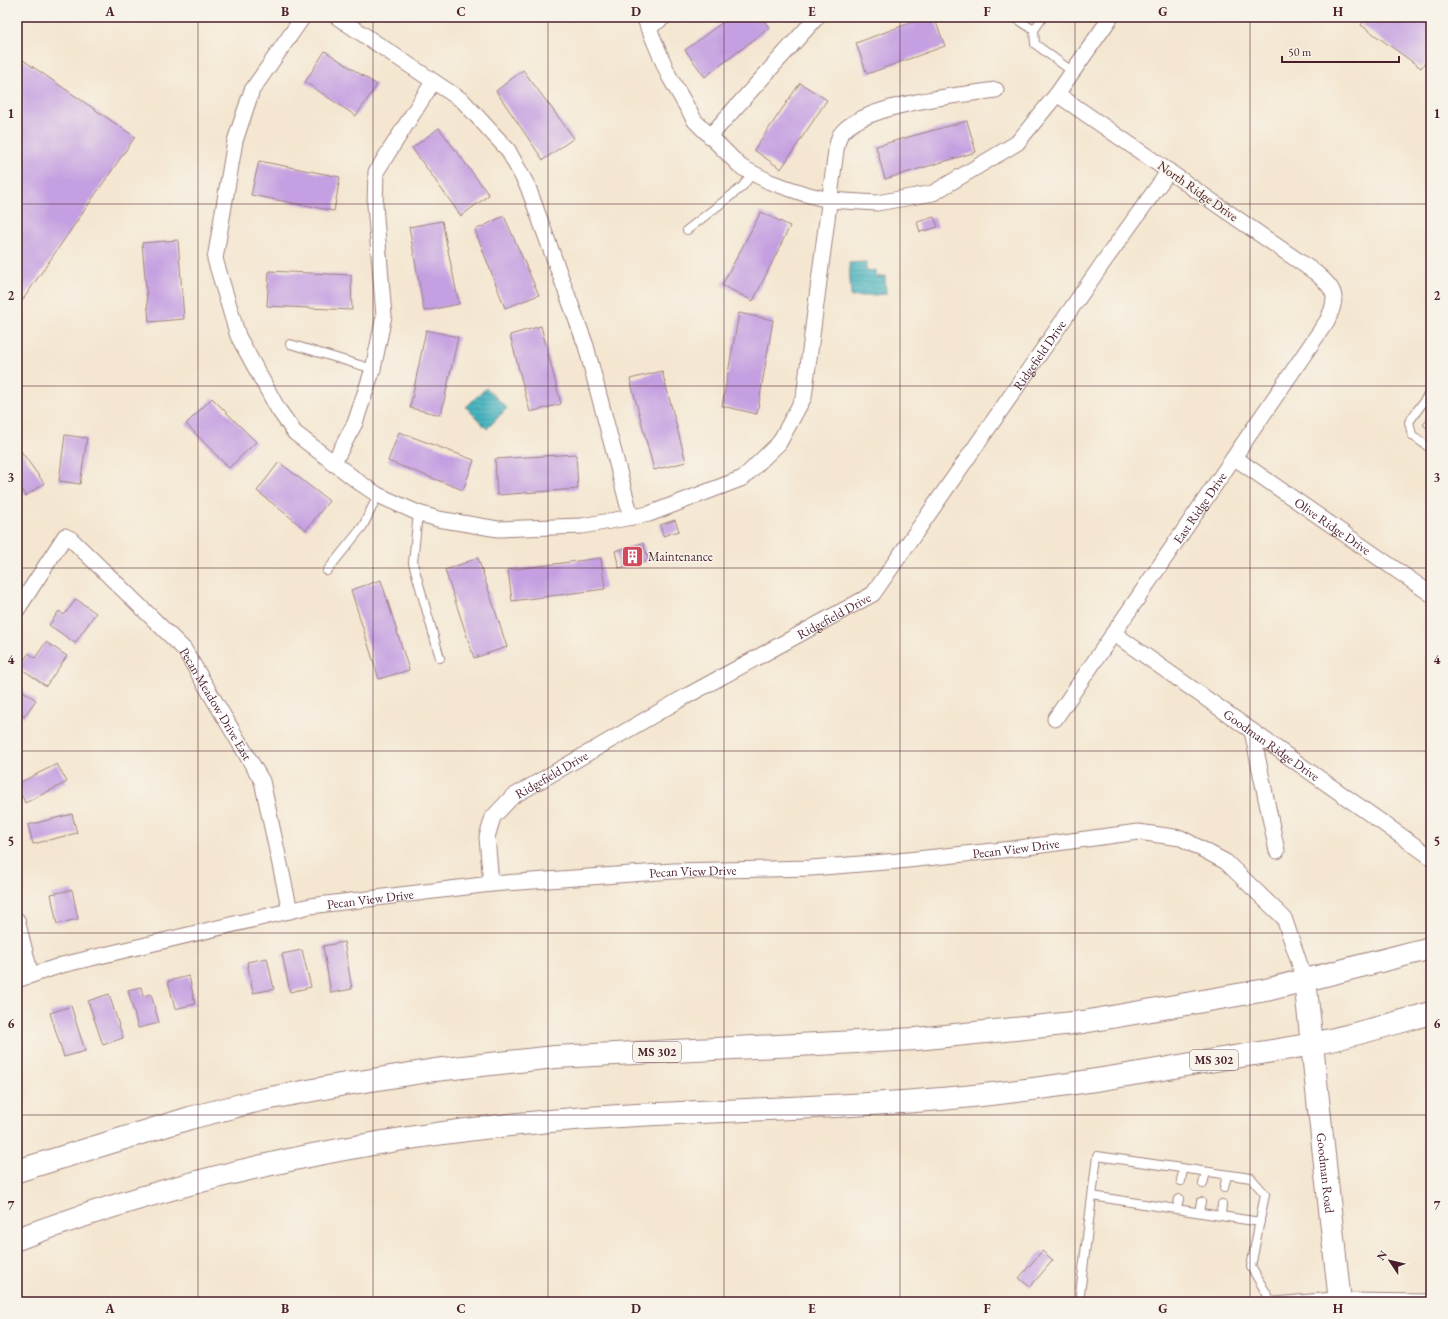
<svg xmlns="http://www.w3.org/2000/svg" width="1448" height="1319" font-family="'EB Garamond',serif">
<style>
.water{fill:url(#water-rules);stroke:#486a76}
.building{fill:#c49fe1}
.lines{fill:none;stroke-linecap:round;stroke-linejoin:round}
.service-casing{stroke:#9f827e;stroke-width:10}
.minor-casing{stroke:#9f827e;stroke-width:17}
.secondary-casing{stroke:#9f827e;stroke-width:24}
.trunk-casing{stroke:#9f827e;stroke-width:24}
.service{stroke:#fff;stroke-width:8}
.minor{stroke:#fff;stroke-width:15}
.secondary{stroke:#fff;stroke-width:22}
.trunk{stroke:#fff;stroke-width:22}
.grid{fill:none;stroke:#4a1f2b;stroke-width:1;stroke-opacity:0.55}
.labels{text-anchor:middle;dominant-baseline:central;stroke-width:3;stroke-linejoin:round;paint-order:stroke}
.shield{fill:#f7f3e8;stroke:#7e5f64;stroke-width:1}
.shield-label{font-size:12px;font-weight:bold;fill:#4a1f2b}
.street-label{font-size:13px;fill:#4a1f2b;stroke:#f7f3e8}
.poi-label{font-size:13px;fill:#4a1f2b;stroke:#f7f3e8;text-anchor:start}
.neatline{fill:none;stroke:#4a1f2b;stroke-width:1.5}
.grid-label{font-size:13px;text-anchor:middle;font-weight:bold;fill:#4a1f2b}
</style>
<defs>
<pattern id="water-rules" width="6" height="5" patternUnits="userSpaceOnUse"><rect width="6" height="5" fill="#45b4c0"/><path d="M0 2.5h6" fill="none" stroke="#3c929c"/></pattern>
</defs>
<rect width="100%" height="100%" fill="#f7f3e8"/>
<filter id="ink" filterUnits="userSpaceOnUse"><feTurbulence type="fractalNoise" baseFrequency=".025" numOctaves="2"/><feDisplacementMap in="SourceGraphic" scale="8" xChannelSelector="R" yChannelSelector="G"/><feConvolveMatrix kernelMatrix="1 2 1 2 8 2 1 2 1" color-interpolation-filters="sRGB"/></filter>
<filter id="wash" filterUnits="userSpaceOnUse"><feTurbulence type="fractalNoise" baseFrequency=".012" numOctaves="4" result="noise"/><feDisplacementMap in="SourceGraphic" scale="16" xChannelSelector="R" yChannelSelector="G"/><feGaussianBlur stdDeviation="0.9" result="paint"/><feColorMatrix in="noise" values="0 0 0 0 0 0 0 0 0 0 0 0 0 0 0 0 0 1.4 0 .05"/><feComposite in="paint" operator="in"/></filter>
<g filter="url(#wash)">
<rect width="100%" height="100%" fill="#f4e6d0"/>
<path class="water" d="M866 262V271L876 270V277L885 276 886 294 851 297 849 263Z
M486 388 507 408 487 429 466 407Z"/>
<g id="blocks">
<path class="building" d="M730 17H762L769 28 705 77 685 50Z
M926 17H934L945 46 867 74 856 43Z
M1366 17H1431V54L1421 68 1361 25Z
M325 51 377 85 356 116 305 82Z
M17 56 135 137 17 308Z
M523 70 574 138 543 160 496 91Z
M800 83 827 100 781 169 754 150Z
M967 121 976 152 885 179 876 146Z
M439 128 489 195 461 216 412 148Z
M259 161 340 177 334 211 251 195Z
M761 212 790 226 753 301 722 285Z
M504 216 539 295 505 308 475 230Z
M934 217 938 227 920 232 917 222Z
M442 221 459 304 424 311 409 227Z
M178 240 184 319 149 322 142 243Z
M269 271 351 275 352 310 267 306Z
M739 313 773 320 757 414 722 406Z
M541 326 561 404 530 412 510 335Z
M426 330 458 337 441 415 410 408Z
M662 371 686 462 654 470 630 379Z
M212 398 256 442 229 468 186 424Z
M1431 414V431L1423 425Z
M399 432 474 460 463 490 388 461Z
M65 435 87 438 80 484 59 481Z
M17 446 44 483 26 496 17 483Z
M576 454 578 489 497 495 495 459Z
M279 462 329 501 306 530 257 491Z
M675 520 679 531 663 536 660 525Z
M643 543 649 561 619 568 615 551Z
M478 558 507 647 474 658 445 570Z
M601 558 605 589 512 601 508 570Z
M381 580 409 670 379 679 351 590Z
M76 599 96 613 75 643 49 625 59 611 64 615Z
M46 642 67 656 46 686 19 667 29 653 35 658Z
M17 687 36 700 24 717 17 713Z
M57 764 67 782 25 803 17 784Z
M72 814 77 833 33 844 28 825Z
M72 890 78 919 57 924 51 894Z
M344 942 352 989 331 993 323 946Z
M302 950 311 987 290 992 282 954Z
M267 958 274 989 253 993 247 962Z
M189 976 195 1004 175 1009 168 981Z
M141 987 143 996 151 994 159 1023 138 1028 128 990Z
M109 994 123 1038 103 1045 88 1001Z
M71 1006 85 1051 64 1057 50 1013Z
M1042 1251 1053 1260 1030 1287 1019 1278Z"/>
</g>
</g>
<g filter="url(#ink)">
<use href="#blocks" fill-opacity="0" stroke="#9f827e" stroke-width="1"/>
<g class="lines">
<defs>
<path id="service" d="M1014 17 1034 30
M1043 17 1034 30 1035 44 1073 72
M687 230 742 187 753 173
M290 344 373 369
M1431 391 1409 422 1412 435 1431 449
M418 513 413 563 440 658
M327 571 363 526 378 495
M1181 1181 1183 1169
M1203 1184 1206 1172
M1224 1188 1227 1175
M1092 1196 1260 1222
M1177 1209 1179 1199
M1199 1212 1201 1202
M1221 1216 1222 1204
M1079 1302 1097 1156 1251 1178 1265 1194 1251 1267 1271 1301
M1270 1302 1339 1296"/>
<g id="minor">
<path d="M303 17 252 90 235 141 215 259 238 336 278 409 295 433 360 483 378 495 418 513 438 519 498 529 582 526 649 514 743 478 779 443 804 397 836 150C837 145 838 139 840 135 861 104 960 95 996 90"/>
<path d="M337 17 463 101 508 150 528 187 586 346 631 517"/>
<path d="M644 17 669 76 695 121 741 167 770 182 805 194 829 200 877 203 933 193 1017 143 1057 94 1111 17"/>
<path d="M648 28 664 17"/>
<path d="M710 136 817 17"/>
<path id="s1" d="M1235 458 1431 594"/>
<path d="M333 464 355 423 373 369 384 316 375 205 376 172 433 82"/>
<path id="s2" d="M17 610 65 536 71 539 184 649 262 781 290 911"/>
<path id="s3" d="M1113 633 1431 857"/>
<path id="s4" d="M1055 719 1327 321C1339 297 1336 290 1316 273L1057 94"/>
<path d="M1252 731 1277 851"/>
<path id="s5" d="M491 884 487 837 493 817 512 797 683 698 873 594 1105 260 1169 171"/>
<path d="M17 920 31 975"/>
<path id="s6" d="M17 980 62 965 310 906 491 884 673 871 811 868 898 861 1012 849 1138 832 1181 838 1226 862 1284 918 1305 980"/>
<path d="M1340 1301 1431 1302"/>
</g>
<g id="secondary">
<path id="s7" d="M1305 980 1340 1302"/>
</g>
<path id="trunk" d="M17 1171 190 1118 260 1100 340 1085 435 1070 555 1057 916 1039 1083 1022 1266 990 1431 948
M17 1239C200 1171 392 1132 587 1118 705 1110 823 1109 941 1099 1025 1092 1108 1079 1191 1064 1231 1057 1272 1052 1312 1044 1352 1036 1392 1024 1431 1013"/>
</defs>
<use href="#service" class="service-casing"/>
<use href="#minor" class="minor-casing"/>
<use href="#secondary" class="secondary-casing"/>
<use href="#trunk" class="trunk-casing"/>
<use href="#service" class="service"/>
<use href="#minor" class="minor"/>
<use href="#secondary" class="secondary"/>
<use href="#trunk" class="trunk"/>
</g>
</g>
<path class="grid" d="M198 17V1302M373 17V1302M548 17V1302M724 17V1302M900 17V1302M1075 17V1302M1250 17V1302M17 204H1431M17 386H1431M17 568H1431M17 751H1431M17 933H1431M17 1115H1431"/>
<defs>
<symbol id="building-square" viewBox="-11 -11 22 22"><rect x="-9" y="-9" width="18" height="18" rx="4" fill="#d1495b" stroke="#f7f3e8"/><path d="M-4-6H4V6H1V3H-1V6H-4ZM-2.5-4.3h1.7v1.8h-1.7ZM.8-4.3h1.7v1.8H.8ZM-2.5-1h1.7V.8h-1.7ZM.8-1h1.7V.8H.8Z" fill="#fff"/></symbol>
</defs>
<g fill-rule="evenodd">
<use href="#building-square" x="620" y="544" width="25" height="25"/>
</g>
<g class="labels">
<g class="shield">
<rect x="633" y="1042" width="48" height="20" rx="3"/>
<rect x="1190" y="1050" width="48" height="20" rx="3"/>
</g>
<g class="shield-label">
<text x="657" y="1052">MS 302</text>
<text x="1214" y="1060">MS 302</text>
</g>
<g class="street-label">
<text transform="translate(1198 191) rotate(35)">North Ridge Drive</text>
<text stroke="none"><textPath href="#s5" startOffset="801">Ridgefield Drive</textPath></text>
<text stroke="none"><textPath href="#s4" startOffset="256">East Ridge Drive</textPath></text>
<text stroke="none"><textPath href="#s1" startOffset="119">Olive Ridge Drive</textPath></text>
<text stroke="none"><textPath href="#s5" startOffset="465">Ridgefield Drive</textPath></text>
<text stroke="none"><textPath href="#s2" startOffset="316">Pecan Meadow Drive East</textPath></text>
<text stroke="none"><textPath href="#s3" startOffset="194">Goodman Ridge Drive</textPath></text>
<text stroke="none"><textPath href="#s5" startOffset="141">Ridgefield Drive</textPath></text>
<text stroke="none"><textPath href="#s6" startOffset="1011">Pecan View Drive</textPath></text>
<text stroke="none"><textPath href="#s6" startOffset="687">Pecan View Drive</textPath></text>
<text stroke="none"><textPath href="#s6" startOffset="363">Pecan View Drive</textPath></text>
<text stroke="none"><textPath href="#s7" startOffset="194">Goodman Road</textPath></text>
</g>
<g class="poi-label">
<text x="648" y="556">Maintenance</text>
</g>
</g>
<rect width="1448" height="1319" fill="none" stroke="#f7f3e8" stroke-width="44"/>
<g transform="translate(1390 1261) rotate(305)" stroke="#f7f3e8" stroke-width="3" paint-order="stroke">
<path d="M0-3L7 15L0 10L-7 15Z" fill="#4a1f2b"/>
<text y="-6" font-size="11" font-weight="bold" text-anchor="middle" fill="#4a1f2b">N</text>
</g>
<path d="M1282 56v6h117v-6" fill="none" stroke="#4a1f2b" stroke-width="2"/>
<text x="1288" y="56" font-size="12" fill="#4a1f2b" stroke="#f7f3e8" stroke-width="3" paint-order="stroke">50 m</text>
<rect x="22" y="22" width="1404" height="1275" class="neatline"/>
<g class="grid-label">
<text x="110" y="16">A</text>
<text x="285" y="16">B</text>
<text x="461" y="16">C</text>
<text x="636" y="16">D</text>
<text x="812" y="16">E</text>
<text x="987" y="16">F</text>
<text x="1163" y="16">G</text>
<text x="1338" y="16">H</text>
<text x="11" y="118">1</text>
<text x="1437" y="118">1</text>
<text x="11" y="300">2</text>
<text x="1437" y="300">2</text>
<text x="11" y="482">3</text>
<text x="1437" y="482">3</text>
<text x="11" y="664">4</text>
<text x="1437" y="664">4</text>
<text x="11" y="846">5</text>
<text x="1437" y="846">5</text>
<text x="11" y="1028">6</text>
<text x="1437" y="1028">6</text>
<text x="11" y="1210">7</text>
<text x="1437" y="1210">7</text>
<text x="110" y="1313">A</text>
<text x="285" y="1313">B</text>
<text x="461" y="1313">C</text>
<text x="636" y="1313">D</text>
<text x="812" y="1313">E</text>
<text x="987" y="1313">F</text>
<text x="1163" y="1313">G</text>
<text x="1338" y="1313">H</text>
</g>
</svg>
